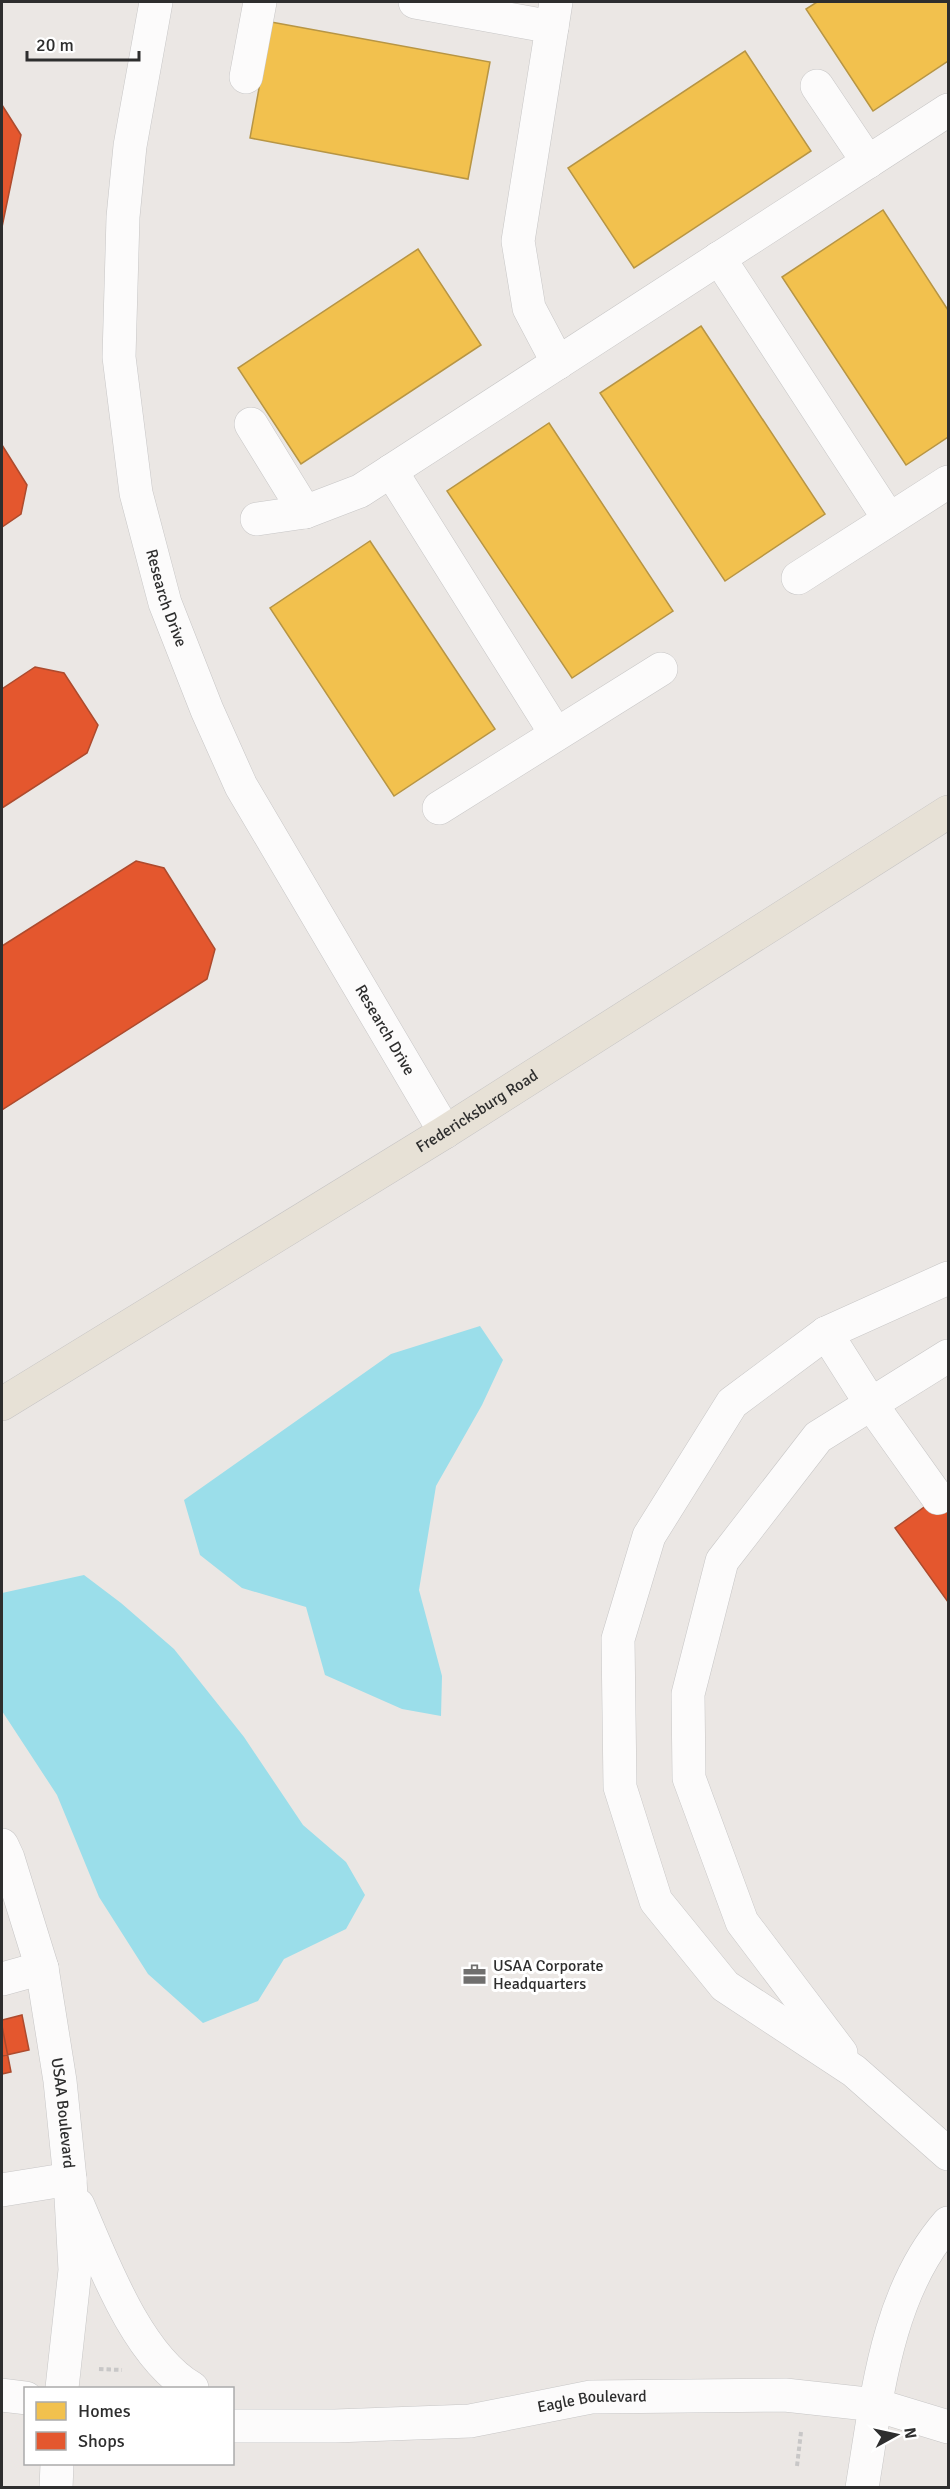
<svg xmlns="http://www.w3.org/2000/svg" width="950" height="2489" font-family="Signika,sans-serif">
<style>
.water{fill:#9bdeea}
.homes{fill:#f2c14e;stroke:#b79544;stroke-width:1.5}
.shops{fill:#e4572e;stroke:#ad4b2e;stroke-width:1.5}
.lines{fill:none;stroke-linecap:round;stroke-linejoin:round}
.minor-casing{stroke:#c7c6c6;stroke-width:34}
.major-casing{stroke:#c6c4c4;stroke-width:34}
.path{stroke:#c8c7c7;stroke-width:4;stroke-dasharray:4.5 3;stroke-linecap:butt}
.minor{stroke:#fcfbfb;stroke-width:33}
.major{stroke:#e7e1d6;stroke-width:33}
.labels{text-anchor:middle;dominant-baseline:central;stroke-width:6;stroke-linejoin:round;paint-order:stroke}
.street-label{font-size:16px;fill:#2e2e2e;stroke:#fff}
.poi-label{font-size:16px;fill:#2e2e2e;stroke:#fff;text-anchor:start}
</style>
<rect width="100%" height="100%" fill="#ebe7e4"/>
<path class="water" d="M480 1326 503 1360 482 1405 436 1486 419 1590 442 1676 441 1716 402 1709 325 1675 306 1607 242 1588 200 1555 184 1500 391 1354Z
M84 1575 121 1603 174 1649 244 1737 303 1825 346 1862 365 1895 346 1929 284 1959 258 2001 203 2023 148 1974 99 1897 57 1795 2 1711V1593Z"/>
<path class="homes" d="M817 2H948V61L873 111 806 9Z
M271 22 490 62 468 179 250 138Z
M745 51 811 151 634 268 568 168Z
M883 210 948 310V437L906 465 782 277Z
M418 249 481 345 301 464 238 368Z
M701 326 825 514 725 581 600 393Z
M549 423 673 611 572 678 447 491Z
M370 541 495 729 394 796 270 608Z"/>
<path class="shops" d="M2 105 21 135 2 227Z
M2 445 27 485 21 514 2 527Z
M35 667 64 673 98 725 87 753 2 808V689Z
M136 861 164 868 215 949 207 979 2 1110V946Z
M948 1490V1602L895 1528Z
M22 2015 29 2050 2 2056V2020Z
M2 2026 11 2072 2 2074Z"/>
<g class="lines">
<defs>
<g id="minor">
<path id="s1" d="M156 2 130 146 123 217 119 357 136 493 165 603 207 710 241 786 445 1132"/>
<path d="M415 2 552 27"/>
<path d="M556 2 518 241 529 308 558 363"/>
<path d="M246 77 260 2"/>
<path d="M817 86 868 162"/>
<path d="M719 258 889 519"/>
<path d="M251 424 305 512"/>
<path d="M391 471 556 734"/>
<path d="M257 519 305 512 360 491 948 110"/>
<path d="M798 578 948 482"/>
<path d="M439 808 661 669"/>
<path d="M948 1278 826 1333 732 1403 649 1536 618 1639 620 1787 656 1901 725 1986 854 2071 948 2154"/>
<path d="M826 1333 871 1404 938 1498"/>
<path id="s2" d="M2 1845 8 1858 42 1968 60 2081 70 2179 75 2270 62 2388"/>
<path d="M2 1979 42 1968"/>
<path d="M841 2053 742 1922 689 1778 688 1694 722 1561 818 1437 948 1356"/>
<path d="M2 2190 70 2179"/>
<path d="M78 2205C103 2263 137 2356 192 2388"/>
<path d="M2 2395 26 2398"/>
<path id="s3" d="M232 2426H335L470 2421 591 2397 785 2395 876 2405 948 2427"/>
<path d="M56 2488 57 2464"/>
<path d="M862 2488C877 2398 886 2294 948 2223"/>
</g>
<g id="major">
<path id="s4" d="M2 1404 445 1132 948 812"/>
</g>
</defs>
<use href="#minor" class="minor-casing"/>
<use href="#major" class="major-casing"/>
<path class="path" d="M99 2369 122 2370
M797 2466 801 2432"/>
<use href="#minor" class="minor"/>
<use href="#major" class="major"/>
</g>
<defs>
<symbol id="office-bare" viewBox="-9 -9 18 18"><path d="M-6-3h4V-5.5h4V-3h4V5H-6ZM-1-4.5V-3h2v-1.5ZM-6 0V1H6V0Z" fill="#706f6e" stroke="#fff" stroke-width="2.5" paint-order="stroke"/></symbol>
</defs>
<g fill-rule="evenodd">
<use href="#office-bare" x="458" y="1958" width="33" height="33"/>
</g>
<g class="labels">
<g class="street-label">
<text stroke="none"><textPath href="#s1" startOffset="604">Research Drive</textPath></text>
<text stroke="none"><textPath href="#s1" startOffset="1090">Research Drive</textPath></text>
<text stroke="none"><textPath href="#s4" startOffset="558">Fredericksburg Road</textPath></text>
<text stroke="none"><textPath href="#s2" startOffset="276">USAA Boulevard</textPath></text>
<text stroke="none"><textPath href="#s3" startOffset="362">Eagle Boulevard</textPath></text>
</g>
<g class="poi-label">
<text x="493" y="1966">USAA Corporate<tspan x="493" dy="18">Headquarters</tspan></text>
</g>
</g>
<rect width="950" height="2489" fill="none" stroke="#2e2e2e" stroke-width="6"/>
<rect x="24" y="2387" width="210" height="78" fill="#ffffff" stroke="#ababab" stroke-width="1.5"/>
<rect x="36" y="2402" width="30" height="18" fill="#f2c14e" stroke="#ababab" stroke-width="1.5"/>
<text x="78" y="2417" font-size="18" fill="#2e2e2e">Homes</text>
<rect x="36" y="2432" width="30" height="18" fill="#e4572e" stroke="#ababab" stroke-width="1.5"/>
<text x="78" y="2447" font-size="18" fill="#2e2e2e">Shops</text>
<g transform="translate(896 2435) rotate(82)" stroke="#ffffff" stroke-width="4.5" paint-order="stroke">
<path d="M0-4.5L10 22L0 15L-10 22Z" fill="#2e2e2e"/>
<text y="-9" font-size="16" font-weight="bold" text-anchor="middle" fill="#2e2e2e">N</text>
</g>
<path d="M27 51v9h112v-9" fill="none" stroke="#2e2e2e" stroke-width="3"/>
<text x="36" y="51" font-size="18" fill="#2e2e2e" stroke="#ffffff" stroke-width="4.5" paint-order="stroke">20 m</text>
</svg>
